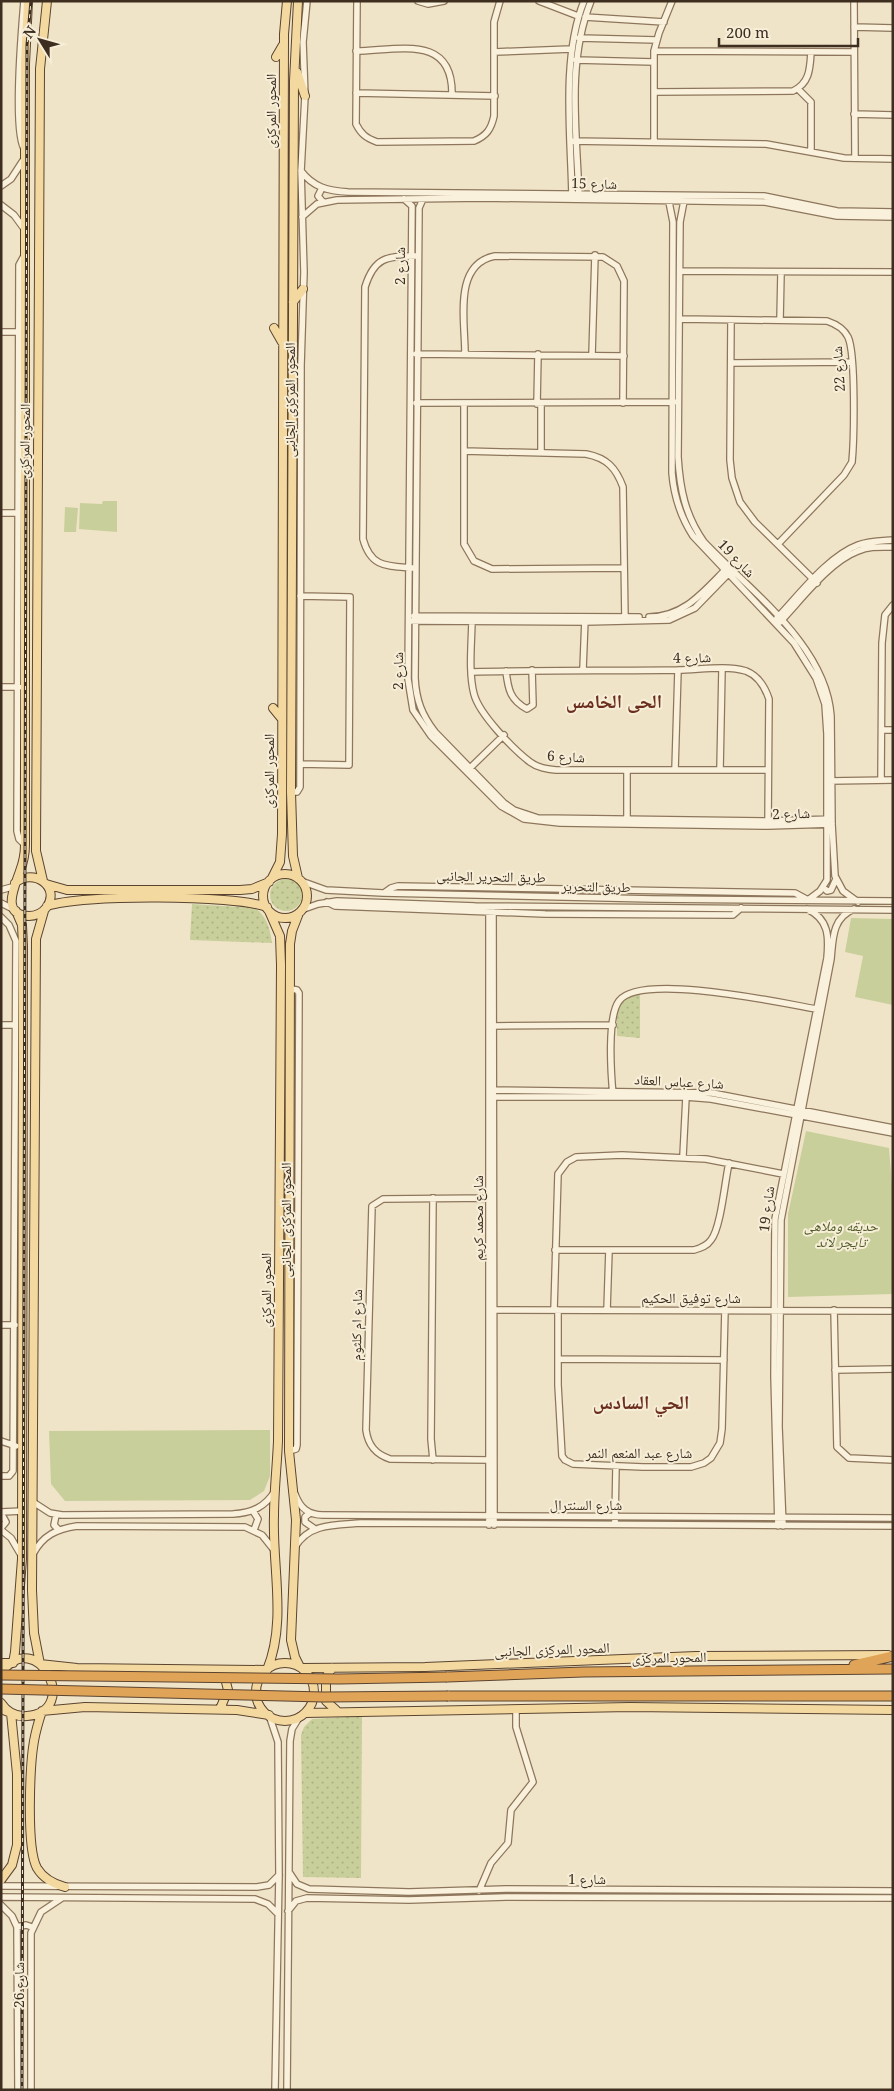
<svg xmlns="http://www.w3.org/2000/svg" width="894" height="2091" font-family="'Noto Serif','Noto Naskh Arabic',serif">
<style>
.park{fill:#c9cf9b}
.garden{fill:url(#garden-dots)}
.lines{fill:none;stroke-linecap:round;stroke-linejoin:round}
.minor-casing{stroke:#8d765c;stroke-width:8}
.major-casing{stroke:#5b4430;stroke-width:10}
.highway-casing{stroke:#5b4430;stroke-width:11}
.minor{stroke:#faf1dc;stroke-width:5.5}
.major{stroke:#f3d9a0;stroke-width:8}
.highway{stroke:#e0a458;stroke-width:9}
.rail-casing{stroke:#3d2e20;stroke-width:3}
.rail{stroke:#f7eed8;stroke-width:1;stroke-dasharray:4;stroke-linecap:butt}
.highway-bridge-casing{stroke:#5b4430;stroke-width:11;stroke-linecap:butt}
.highway-bridge{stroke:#e0a458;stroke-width:9}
.labels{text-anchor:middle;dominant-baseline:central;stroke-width:4;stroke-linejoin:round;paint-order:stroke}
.street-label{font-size:14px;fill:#3d2e20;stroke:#f7eed8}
.park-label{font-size:14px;font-style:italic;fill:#4d5a26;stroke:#f7eed8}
.district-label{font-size:19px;font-weight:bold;fill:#6b2e1e;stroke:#f7eed8}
</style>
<defs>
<pattern id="garden-dots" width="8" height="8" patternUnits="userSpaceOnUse" patternTransform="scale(1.25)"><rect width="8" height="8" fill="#c9cf9b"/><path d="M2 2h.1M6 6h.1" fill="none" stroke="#aeb285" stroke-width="1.8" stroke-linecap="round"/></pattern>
</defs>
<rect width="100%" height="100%" fill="#f0e4c8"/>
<path class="park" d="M103 501H117V532L79 529 80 503 102 504Z
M65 507 78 508 76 532H64Z
M851 918 893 919V1005L855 997 863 956 845 952Z
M806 1131 889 1148 893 1198V1294L788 1297V1214Z
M270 1430V1476L264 1491 250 1500 65 1501 51 1484 49 1431Z"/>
<path class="garden" d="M270 895a16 16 0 1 1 32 0a16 16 0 1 1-32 0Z
M192 904 255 908C267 916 270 929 272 943L190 940Z
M640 992V1038L617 1036C617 1010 614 1004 640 992Z
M362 1716 361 1878 303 1877 301 1735 304 1727 312 1719Z"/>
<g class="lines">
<defs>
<path id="minor" d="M24 1C22 25 12 136 25 150
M357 1 356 124C361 134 366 138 377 142L474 141C486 136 491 130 494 116V22L500 1
M418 1 428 4 444 1
M539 1 578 16
M854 1 855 158
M585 17 664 22
M854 27 893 28
M579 38 657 40
M356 51C400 50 453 34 452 95
M654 51 854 52
M494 52 571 49
M576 60 654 62
M798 89 811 102V151
M654 92 793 91C810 83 810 68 811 52
M356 93 495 96
M854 114 893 115
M570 141 766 144 844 158 893 159
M654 142V51L659 33 672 1
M301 171C313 187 328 191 348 192L764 196 837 211 893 212
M1 186 11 179 24 159
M322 188 318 196 323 202
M572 197C571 135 561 59 584 1
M579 198C577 133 566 63 591 1
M404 199 412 206 408 679 413 710 431 736 501 806 524 819 560 823 768 826 832 824
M423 199 419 208 415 678C416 700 422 715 435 732L504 803 514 810 538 818 768 821 832 819
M684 201 680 222 678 457C680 489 685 515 704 542 750 591 826 645 831 716L832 824 835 876 843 891 858 902
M1 205 14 215 25 230
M302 217 317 204 337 200 483 198 765 202 837 216 893 217
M25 254 19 265 17 831 19 839 25 845
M680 271 893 272
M680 319 827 321C836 324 844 329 848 337 856 354 854 441 852 462L844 475 778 544
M731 320 730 460 732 478 740 502 755 522 817 583
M780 320 781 273
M1 332H20
M416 354 624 356
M465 354C465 320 453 264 495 256L603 257 617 266 624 281 623 403
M592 355 595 255
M731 363 852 362
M416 403 674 402
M464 404V544L474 561 492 569 624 568
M537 404 538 354
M541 404V453
M464 451 586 454C607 458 616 468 623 487L625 620
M1 513H18
M413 568C387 566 371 568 363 539L365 287C374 258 386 256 415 256
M414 616 639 617
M472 617C472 641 468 671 474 694 479 714 514 750 530 762 538 768 547 769 556 770H768
M649 617C684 617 703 592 727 568
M777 618C799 595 828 556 858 545 869 541 881 541 893 540
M412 621 585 622 669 620 695 608 730 572
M780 622C802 599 829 562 858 551 869 546 881 547 893 547
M583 669 585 619
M506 671C508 689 510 700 527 709L533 705 532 670
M472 672C541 670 609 671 678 670 699 670 725 665 746 671 759 676 765 687 769 699L768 825
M1 687H19
M882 730H893
M300 764 349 765 350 597 300 596
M468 770 504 735
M675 770 678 670
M720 770 722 669
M881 780 882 643 885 615 893 605
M829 781 893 780
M291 792H297L300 787 301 365 304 272 301 171 305 96 303 42 307 1
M627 821V770
M301 881 326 890 383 893 653 899 893 901
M823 887 827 891 831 890 836 879
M1 890 12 887
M384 893 391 888 398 886 795 893 808 900 820 891 827 880V734L825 704 816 678 794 643 693 536C680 516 674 497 672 473L673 222 669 202
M327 902 335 906 545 914 733 915 741 908
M1 903 15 910
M301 910 318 904 337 901 475 906 893 910
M493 912 494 1525
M1 917 9 925 16 941 13 1471 9 1476H1
M1 1025H15
M492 1026 613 1025
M493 1090 712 1093 893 1128
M613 1095C611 1074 607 1017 619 1001 640 972 782 1003 816 1009
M492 1097H686L711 1099 893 1133
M683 1156 686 1097
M433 1198 431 1439 433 1460
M555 1250H694C701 1248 707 1246 711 1240 721 1228 725 1180 729 1163
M492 1310 893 1311
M554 1310 558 1174 567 1162 576 1157 622 1155 706 1159 783 1174
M558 1310V1385L562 1456 565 1460 573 1464 643 1467H691L704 1463 711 1458 720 1443 722 1429 725 1309
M607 1310 609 1250
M834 1310 837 1447 849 1458 893 1460
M1 1325H15
M558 1359 724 1360
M835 1370 893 1369
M1 1441 16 1446
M289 1451 296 1449 297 1445 299 993 297 990 291 989
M490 1460 390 1459C375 1454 368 1445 366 1430L372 1206 383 1199 492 1198
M295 1494C300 1508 308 1515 323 1515L893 1518
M33 1502 50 1513 62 1515 233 1514C252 1513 265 1507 275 1491
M253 1511 258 1519 254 1530
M1 1512 23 1511
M1 1513 6 1522 1 1528
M310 1513 305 1517V1522L315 1529
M56 1515 54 1525 59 1530
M615 1521 616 1466
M489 1525V912
M778 1526 774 1376 775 1219 827 958C829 937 829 919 807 909
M783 1526 779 1427 781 1220 831 959C833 939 832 918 854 909
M1 1530 11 1538 21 1555
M295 1547C309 1523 336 1525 361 1523L893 1526
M33 1554C43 1535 57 1529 77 1526L245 1527 262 1535 274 1550
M269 1715 278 1742 279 1875 275 2090
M289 1872 297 1884 309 1889 409 1892 506 1889 893 1891
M1 1886 257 1887 269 1885 279 1875
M479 1891 491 1863 508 1843 511 1810 533 1782 516 1727V1709
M1 1897 255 1899 268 1904 277 1913
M1 1905 12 1916 17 1927 18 2090
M288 1911 296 1901 307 1898 409 1900 506 1897 893 1898
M17 1927 26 1925 32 1927
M31 2090V1933L41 1912 62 1898
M287 2090 290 1741 292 1729 300 1716"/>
<path id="major" d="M276 57 283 45
M297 72 305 96
M293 302 303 289
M274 328 282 342
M273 708 282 719
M263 896a22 22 0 1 1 44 0a22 22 0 1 1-44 0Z
M272 878 280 862 282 834 284 34 287 1
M298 878 293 856 291 792 294 81 298 1
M43 881 36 851 40 69 47 1
M15 883C33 867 62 887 46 908 42 913 35 916 29 916 0 915 15 886 20 871 23 863 25 854 25 845V64L28 1
M46 884 67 890H240L252 889 269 882
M47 906C80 894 235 895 267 907
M44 911 36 939 32 1590 34 1633 40 1664 77 1668 267 1670
M299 913 292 931 290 944 289 1451 296 1520 291 1640 295 1657 300 1667
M1 1663H13L15 1652 22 1559 23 946 22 925 16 911
M256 1692a29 29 0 1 1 58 0a29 29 0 1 1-58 0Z
M302 1668 425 1667 696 1656 888 1655
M332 1668 326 1677V1701L336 1710
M267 1670C287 1622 272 1566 274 1516 274 1491 277 1466 278 1441 280 1282 279 1124 281 965L280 936 269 911
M1 1673C37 1624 82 1712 27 1716 16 1717 7 1712 1 1703
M1 1709 11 1713 17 1774V1845L12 1865 1 1880
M220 1709 228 1690 224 1674
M305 1713 630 1707 893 1710
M65 1887C54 1884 43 1878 37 1868 26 1848 30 1764 34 1741 36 1730 39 1720 42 1711L85 1707 237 1710 269 1715"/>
<path id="highway" d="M854 1665 893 1656
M447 1677 583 1672 893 1669
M448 1696H893"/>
</defs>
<use href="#minor" class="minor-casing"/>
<use href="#major" class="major-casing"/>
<use href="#highway" class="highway-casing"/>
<use href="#minor" class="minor"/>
<use href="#major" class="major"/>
<use href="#highway" class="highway"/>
<defs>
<path id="rail" d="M22 2090 27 45 31 1"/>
</defs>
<use href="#rail" class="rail-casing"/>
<use href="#rail" class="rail"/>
<defs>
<path id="highway-bridge" d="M1 1675 339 1679 447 1677
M1 1689 323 1697 448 1696"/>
</defs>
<use href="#highway-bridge" class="highway-bridge-casing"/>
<use href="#highway-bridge" class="highway-bridge"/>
</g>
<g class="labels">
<g class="street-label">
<text transform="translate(270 111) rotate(-90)">المحور المركزى</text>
<text transform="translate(594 183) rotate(1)">شارع 15</text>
<text transform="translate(399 266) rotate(-90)">شارع 2</text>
<text transform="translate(838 369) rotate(-94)">شارع 22</text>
<text transform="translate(289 400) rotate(-90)">المحور المركزى الجانبى</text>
<text transform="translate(24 441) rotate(-89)">المحور المركزى</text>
<text transform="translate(737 558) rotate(46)">شارع 19</text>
<text transform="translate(692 657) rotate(-1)">شارع 4</text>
<text transform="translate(397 671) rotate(-90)">شارع 2</text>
<text transform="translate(566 756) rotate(3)">شارع 6</text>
<text transform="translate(268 771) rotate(-90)">المحور المركزى</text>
<text transform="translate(791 813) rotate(-2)">شارع 2</text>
<text transform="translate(491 876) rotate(1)">طريق التحرير الجانبى</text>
<text transform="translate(596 886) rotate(1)">طريق التحرير</text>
<text transform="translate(679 1081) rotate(3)">شارع عباس العقاد</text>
<text transform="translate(766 1209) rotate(-83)">شارع 19</text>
<text transform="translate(477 1218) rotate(-90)">شارع محمد كريم</text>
<text transform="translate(285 1220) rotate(-90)">المحور المركزى الجانبى</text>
<text transform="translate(265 1290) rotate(-90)">المحور المركزى</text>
<text x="691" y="1297">شارع توفيق الحكيم</text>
<text transform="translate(356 1325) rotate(-89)">شارع ام كلثوم</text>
<text x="639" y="1452">شارع عبد المنعم النمر</text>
<text x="586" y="1504">شارع السنترال</text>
<text transform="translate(552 1649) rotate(-2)">المحور المركزى الجانبى</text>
<text transform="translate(669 1657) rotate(-1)">المحور المركزى</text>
<text x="587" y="1878">شارع 1</text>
<text transform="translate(18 1985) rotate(-90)">شارع 26</text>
</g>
<g class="park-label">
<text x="841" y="1225">حديقه وملاهى<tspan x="841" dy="16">تايجر لاند</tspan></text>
</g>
<g class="district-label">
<text x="614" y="701">الحى الخامس</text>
<text x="641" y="1402">الحي السادس</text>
</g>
</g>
<rect width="894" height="2091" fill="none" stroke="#3d2e20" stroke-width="5"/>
<g transform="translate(40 40) rotate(307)" stroke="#f7eed8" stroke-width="4" paint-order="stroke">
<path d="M0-4L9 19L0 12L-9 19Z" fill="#3d2e20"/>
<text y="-8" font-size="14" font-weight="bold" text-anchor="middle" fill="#3d2e20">N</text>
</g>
<path d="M719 38v8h139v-8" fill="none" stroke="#3d2e20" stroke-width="2.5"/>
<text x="726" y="38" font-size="15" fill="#3d2e20" stroke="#f7eed8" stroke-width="4" paint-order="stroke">200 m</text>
</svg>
